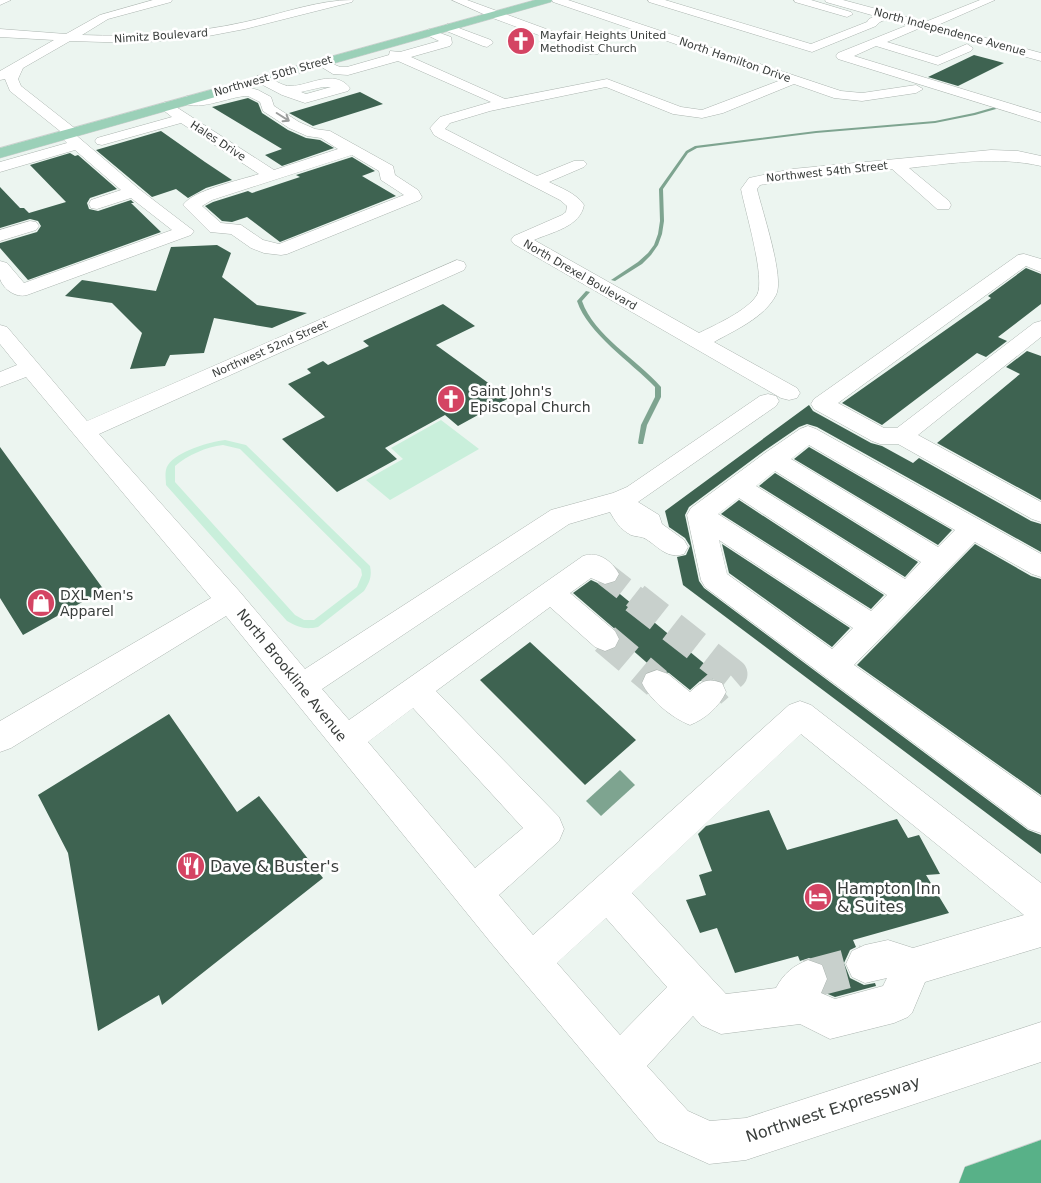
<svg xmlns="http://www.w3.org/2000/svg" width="1041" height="1183" font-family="'DejaVu Sans',sans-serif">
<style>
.green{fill:#c9efdb;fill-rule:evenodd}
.water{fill:#7ea490}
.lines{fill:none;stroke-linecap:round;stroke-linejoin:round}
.stream{fill:#7ea490;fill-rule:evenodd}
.building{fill:#3e6351}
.minor-tunnel-far2{stroke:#c8d0cc;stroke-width:24;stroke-dasharray:24 12;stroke-linecap:butt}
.minor-tunnel-far1{stroke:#c8d0cc;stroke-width:31;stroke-dasharray:31 16;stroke-linecap:butt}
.minor-tunnel{stroke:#c8d0cc;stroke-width:39;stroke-dasharray:39 19;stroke-linecap:butt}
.minor-casing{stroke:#acb5b0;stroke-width:1}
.major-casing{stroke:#cfd0d0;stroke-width:1}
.highway-casing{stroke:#cfd0d0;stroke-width:1}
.minor{fill:#fff;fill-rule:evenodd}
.major{fill:#9bd0b8;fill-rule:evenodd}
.highway{fill:#58b188;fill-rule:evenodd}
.oneway{stroke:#9c9e9d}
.labels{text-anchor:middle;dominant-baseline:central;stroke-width:5;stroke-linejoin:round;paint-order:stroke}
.far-street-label{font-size:11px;fill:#393d3b;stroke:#fff}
.far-poi-label{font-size:11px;fill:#393d3b;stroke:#fff;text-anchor:start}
.poi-label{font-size:14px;fill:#393d3b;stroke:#fff;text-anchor:start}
.street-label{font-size:14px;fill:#393d3b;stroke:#fff}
.near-poi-label{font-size:16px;fill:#393d3b;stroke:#fff;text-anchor:start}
.near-street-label{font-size:16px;fill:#393d3b;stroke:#fff}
</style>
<rect width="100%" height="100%" fill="#ecf5f0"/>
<path class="green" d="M441 420 479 449 390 500 366 480 403 459 391 448Z
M225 440 246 445 370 566C372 576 370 582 364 591L318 627C305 630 298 627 287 621L166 485C166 479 164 471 168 465 177 451 210 442 225 440ZM223 445 240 449 361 569 362 575 357 587 314 620H304L295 615 175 482V466C188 455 206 447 223 445Z"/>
<path class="water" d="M620 770 635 785 601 816 586 801Z"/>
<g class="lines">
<path class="stream" d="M995 107 996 109 975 115 935 123 816 133 697 148 688 153 663 189 664 221 662 234 658 245 651 255 642 264 615 281 611 280 638 262 648 253 654 245 658 234 660 221 659 189 686 151 695 146 816 131 935 121 974 113Z
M586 291 590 292 582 301C594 336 637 359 661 387V397L647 425 643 444H639L638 443 641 425 655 397V387C631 362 588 334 577 301Z"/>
</g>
<path class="building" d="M974 55 1004 63 958 86 928 77Z
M360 92 383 104 313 126 289 113Z
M248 98 258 103 262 113 288 130 306 138 320 140 334 148 282 166 265 155 282 149 212 107Z
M161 131 205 162 232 180 206 188 188 198 176 189 152 197 96 150Z
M70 153 75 156 78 155 117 189 90 198 87 203 89 209 98 211 131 200 134 203H131L161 232 28 280 0 248V243L37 232 41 226 38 221 30 219 0 228V187L20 208H24L29 213 66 202 30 165Z
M352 157 375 171 362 176 396 196 280 242 247 217 232 222 222 221 205 206 213 202 248 191 252 193 300 177 296 175Z
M217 245 231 253 222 277 257 305 307 313 272 328 214 318 204 353 170 355 165 366 130 369 142 333 112 303 65 296 82 280 156 291 171 247Z
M1026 268 1041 274V304L998 337 1007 341 986 357 977 353 882 425 842 403 991 298 988 296Z
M443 304 475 326 436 345 509 398 458 426 445 415 385 448 397 459 337 492 282 439 325 417 288 384 311 373 307 369 323 361 328 365 369 346 363 341Z
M1027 351 1041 356V500L937 443 1020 374 1006 367Z
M809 405 813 411 871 443 882 446 913 463 919 458 1031 521 1041 524V552L817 427 807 424 799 427 764 451 689 507 685 515 699 581 704 588 1028 830 1041 835V854L683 585 677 557 686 555 690 546 685 538 669 527 665 511Z
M0 447 104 590 23 635 0 598Z
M809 447 952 530 938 545 794 459Z
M775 473 918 562 905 577 759 486Z
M739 500 884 595 871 609 721 514Z
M722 544 850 628 832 647 729 573Z
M975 544 1031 576 1041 579V795L857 665Z
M591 580 604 586 609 585 718 675 714 679 700 681 690 690 669 673 654 669 621 640 616 630 573 593Z
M530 642 636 740 585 785 480 680Z
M169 714 237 812 259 796 323 878 162 1005 159 995 98 1031 68 853 38 795Z
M769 810 787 850 897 819 908 838 919 835 940 874 926 875 949 913 853 940 856 947 850 950 844 963 850 978 864 985 875 983 876 986 835 997 823 992 829 978 824 964 809 958 800 961 798 956 735 973 717 928 700 933 686 900 706 895 699 875 712 871 698 834 706 826Z"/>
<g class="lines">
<path class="minor-tunnel-far2" d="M605 574 637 599"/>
<path class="minor-tunnel-far1" d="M635 598 732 674 711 692
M605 639 657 683"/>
<path class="minor-tunnel" d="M808 979 865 964"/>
<defs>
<path id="minor" d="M0 0H11L0 5Z
M153 0H172L171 2 108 19 82 35C137 37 191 34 245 22 281 14 317 0 353 0L352 2 245 29 203 37 136 43 70 41 23 68 18 79 21 86 77 130 79 133 77 136 139 189 194 231 191 235 27 295C16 298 4 290 0 279 0 274 0 266 0 261L7 263 24 283 172 230 131 198 97 209 91 208 89 204 91 200 121 190 75 150 0 172V162L67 143 58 134 60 131 10 91 5 79 0 80V71L54 40 0 37V29L66 34 100 15Z
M452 0H467L598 48 600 51 598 54H590L490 17Z
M552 0H568L841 91 862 93 916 85 923 89 916 93 862 101 834 98 794 84 723 113 702 118 673 114 606 87 490 111 450 123 445 129 537 176 574 161H584L587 164 584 167 549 182C561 188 576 193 584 205 580 227 552 232 534 240L699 333C715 325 747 311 757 295 766 279 745 210 741 189L749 178 792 169 991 150 1018 151 1041 156V166C997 156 953 163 909 168L949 201 951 205 949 209H937L892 169 792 179 760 185 757 189C762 211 785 278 776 295 764 318 735 330 714 342L797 388 800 393 797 398 789 400 781 398 514 244 511 240 514 236 562 215 566 212 567 206 560 200 439 138 434 135 430 128 440 117 491 102 398 61 348 75 333 74 315 63 321 59 340 67H347L389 55 390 51 400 52 439 41 423 33 429 29 451 37 452 43 450 46 411 57 505 99 607 79 681 107 702 110 781 80 553 2Z
M648 0H665L811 44 867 22 869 19 875 16 826 2 825 0H843L925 22 980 0H995L938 25 1041 53V61L920 28 887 42 937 57 967 44 973 48 971 51 938 65 876 46 854 56 1041 113V122L838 59 836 56 838 53 908 25C897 22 884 15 876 26L812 52 649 2Z
M794 0H811L851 12 853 14 847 17 795 2Z
M448 24 491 40 493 43 487 47 483 46 444 30 442 28 444 26Z
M262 75C271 77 282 87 291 86 309 86 334 68 350 88L348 91 305 103 282 95 257 82 255 79 257 76ZM323 87H331L306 94 301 92Z
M233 83 258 90 271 97 274 106 299 122 315 129 330 131 393 166 395 175 418 190 422 197 420 200 287 254 281 255 264 253 251 248 231 234 210 232 183 205C193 190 241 180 259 174L181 123 102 145 97 144 95 141 97 138 172 117 158 106 165 102 170 103 274 170 338 149 321 138 307 136 289 128 263 111 260 102 248 96C232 95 193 115 180 100L187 96 209 97 231 91 226 87ZM352 155 379 171 381 180 404 195 279 244 263 240 241 225 221 223 202 206 212 200Z
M30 221 36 222 39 226 36 230 0 241V230Z
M1024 254 1041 259V272L1026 266 838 403 884 428H897L1034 323 1041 321V337L918 435 1041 502V522L1032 519 898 444H880L872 441 814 409 811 404 814 399 1018 255Z
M457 260 464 262 466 266 464 270 99 434 240 592 305 669 551 510 613 493 627 487 760 396 768 394 776 396 779 401 776 406 638 502 659 515 662 524 684 540 688 547 684 554C667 559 660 548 646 539 642 536 636 537 631 535 620 529 615 521 610 512L569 524 322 689 349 720 583 556C598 551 611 560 619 574L615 581 605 584 591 578 570 593 615 631 619 639 615 647 605 651 595 647 550 607 436 691 559 817 564 829 559 841 499 895 533 935 789 705 800 701 811 705 1041 883V947L925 982 912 1013 908 1017 894 1023 830 1039 800 1024 721 1034 701 1025 693 1016 647 1066 688 1111 710 1121 746 1118 1041 1022V1062L746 1160 709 1164 658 1141 492 944 226 616 11 748 0 752V721L211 598 26 377 0 387V372L17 365 0 344V325L7 327 87 421ZM413 708 523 828 475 868 368 742ZM801 734 1024 915 913 948 888 940 865 945 852 951 846 964 852 977 865 983 887 978 883 986 835 999 821 993 827 979 822 965 808 960C793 966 784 973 776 988L726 994 632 893ZM606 918 667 987 620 1035 557 963Z
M808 426 816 429 1041 554V577L1032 574 975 542 854 665 1041 797V833L1029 829 705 587 701 580 687 515 691 508 765 453 800 429ZM809 445 955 530 938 547 791 459ZM775 471 921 562 905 579 756 486ZM739 498 887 595 871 611 718 514ZM719 540 853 628 832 649 727 574Z
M657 670 668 674 690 692C701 682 707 677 722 683L726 692C719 707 705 719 690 725 672 718 650 700 642 683L646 674Z"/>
<path id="major" d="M535 0H552L551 2 0 158V148Z"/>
<path id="highway" d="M1041 1140V1183H959L965 1167Z"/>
</defs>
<use href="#minor" class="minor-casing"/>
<use href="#major" class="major-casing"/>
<use href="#highway" class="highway-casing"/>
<use href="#minor" class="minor"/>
<use href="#major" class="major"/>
<use href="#highway" class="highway"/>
</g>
<defs><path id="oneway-shaft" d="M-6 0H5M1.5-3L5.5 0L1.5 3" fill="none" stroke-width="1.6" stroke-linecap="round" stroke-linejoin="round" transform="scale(1.25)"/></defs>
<use class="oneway" href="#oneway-shaft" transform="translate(283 117) rotate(32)"/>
<defs>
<symbol id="church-disc" viewBox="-11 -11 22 22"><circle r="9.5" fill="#d44463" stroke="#fff"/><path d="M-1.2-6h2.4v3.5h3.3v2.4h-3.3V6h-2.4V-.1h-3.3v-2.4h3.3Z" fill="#fff"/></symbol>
<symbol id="shop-disc" viewBox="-11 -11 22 22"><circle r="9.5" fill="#d44463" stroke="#fff"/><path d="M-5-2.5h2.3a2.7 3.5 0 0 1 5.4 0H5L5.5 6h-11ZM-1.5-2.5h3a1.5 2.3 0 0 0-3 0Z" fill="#fff"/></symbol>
<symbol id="restaurant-disc" viewBox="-11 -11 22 22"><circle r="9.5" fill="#d44463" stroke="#fff"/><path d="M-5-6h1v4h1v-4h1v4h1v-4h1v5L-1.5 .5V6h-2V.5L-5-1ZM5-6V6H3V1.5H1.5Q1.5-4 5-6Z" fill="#fff"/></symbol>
<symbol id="hotel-disc" viewBox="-11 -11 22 22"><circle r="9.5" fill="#d44463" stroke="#fff"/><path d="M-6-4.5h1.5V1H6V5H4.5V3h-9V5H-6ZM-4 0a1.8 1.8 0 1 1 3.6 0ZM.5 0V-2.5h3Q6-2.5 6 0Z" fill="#fff"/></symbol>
</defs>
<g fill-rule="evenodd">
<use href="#church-disc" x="505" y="25" width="32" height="32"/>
<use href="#church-disc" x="435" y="383" width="32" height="32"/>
<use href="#shop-disc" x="25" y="587" width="32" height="32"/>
<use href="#restaurant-disc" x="175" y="850" width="32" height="32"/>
<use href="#hotel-disc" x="802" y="881" width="32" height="32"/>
</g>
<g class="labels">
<g class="far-street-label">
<text transform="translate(950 32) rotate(15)">North Independence Avenue</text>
<text transform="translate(161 36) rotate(-4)">Nimitz Boulevard</text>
<text transform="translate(735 60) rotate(19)">North Hamilton Drive</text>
<text transform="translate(273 76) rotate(-16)">Northwest 50th Street</text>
<text transform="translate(218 141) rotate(33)">Hales Drive</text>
<text transform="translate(827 172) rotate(-6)">Northwest 54th Street</text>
<text transform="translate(580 275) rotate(30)">North Drexel Boulevard</text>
<text transform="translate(270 349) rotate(-24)">Northwest 52nd Street</text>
</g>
<g class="far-poi-label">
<text x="540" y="35">Mayfair Heights United<tspan x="540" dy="13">Methodist Church</tspan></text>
</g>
<g class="poi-label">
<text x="470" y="391">Saint John's<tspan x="470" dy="16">Episcopal Church</tspan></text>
<text x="60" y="595">DXL Men's<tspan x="60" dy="16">Apparel</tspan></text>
</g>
<g class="street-label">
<text transform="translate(292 675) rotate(51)">North Brookline Avenue</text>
</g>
<g class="near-poi-label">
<text x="210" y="866">Dave &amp; Buster's</text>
<text x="837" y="888">Hampton Inn<tspan x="837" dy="18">&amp; Suites</tspan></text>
</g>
<g class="near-street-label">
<text transform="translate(833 1109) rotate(-18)">Northwest Expressway</text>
</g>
</g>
</svg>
